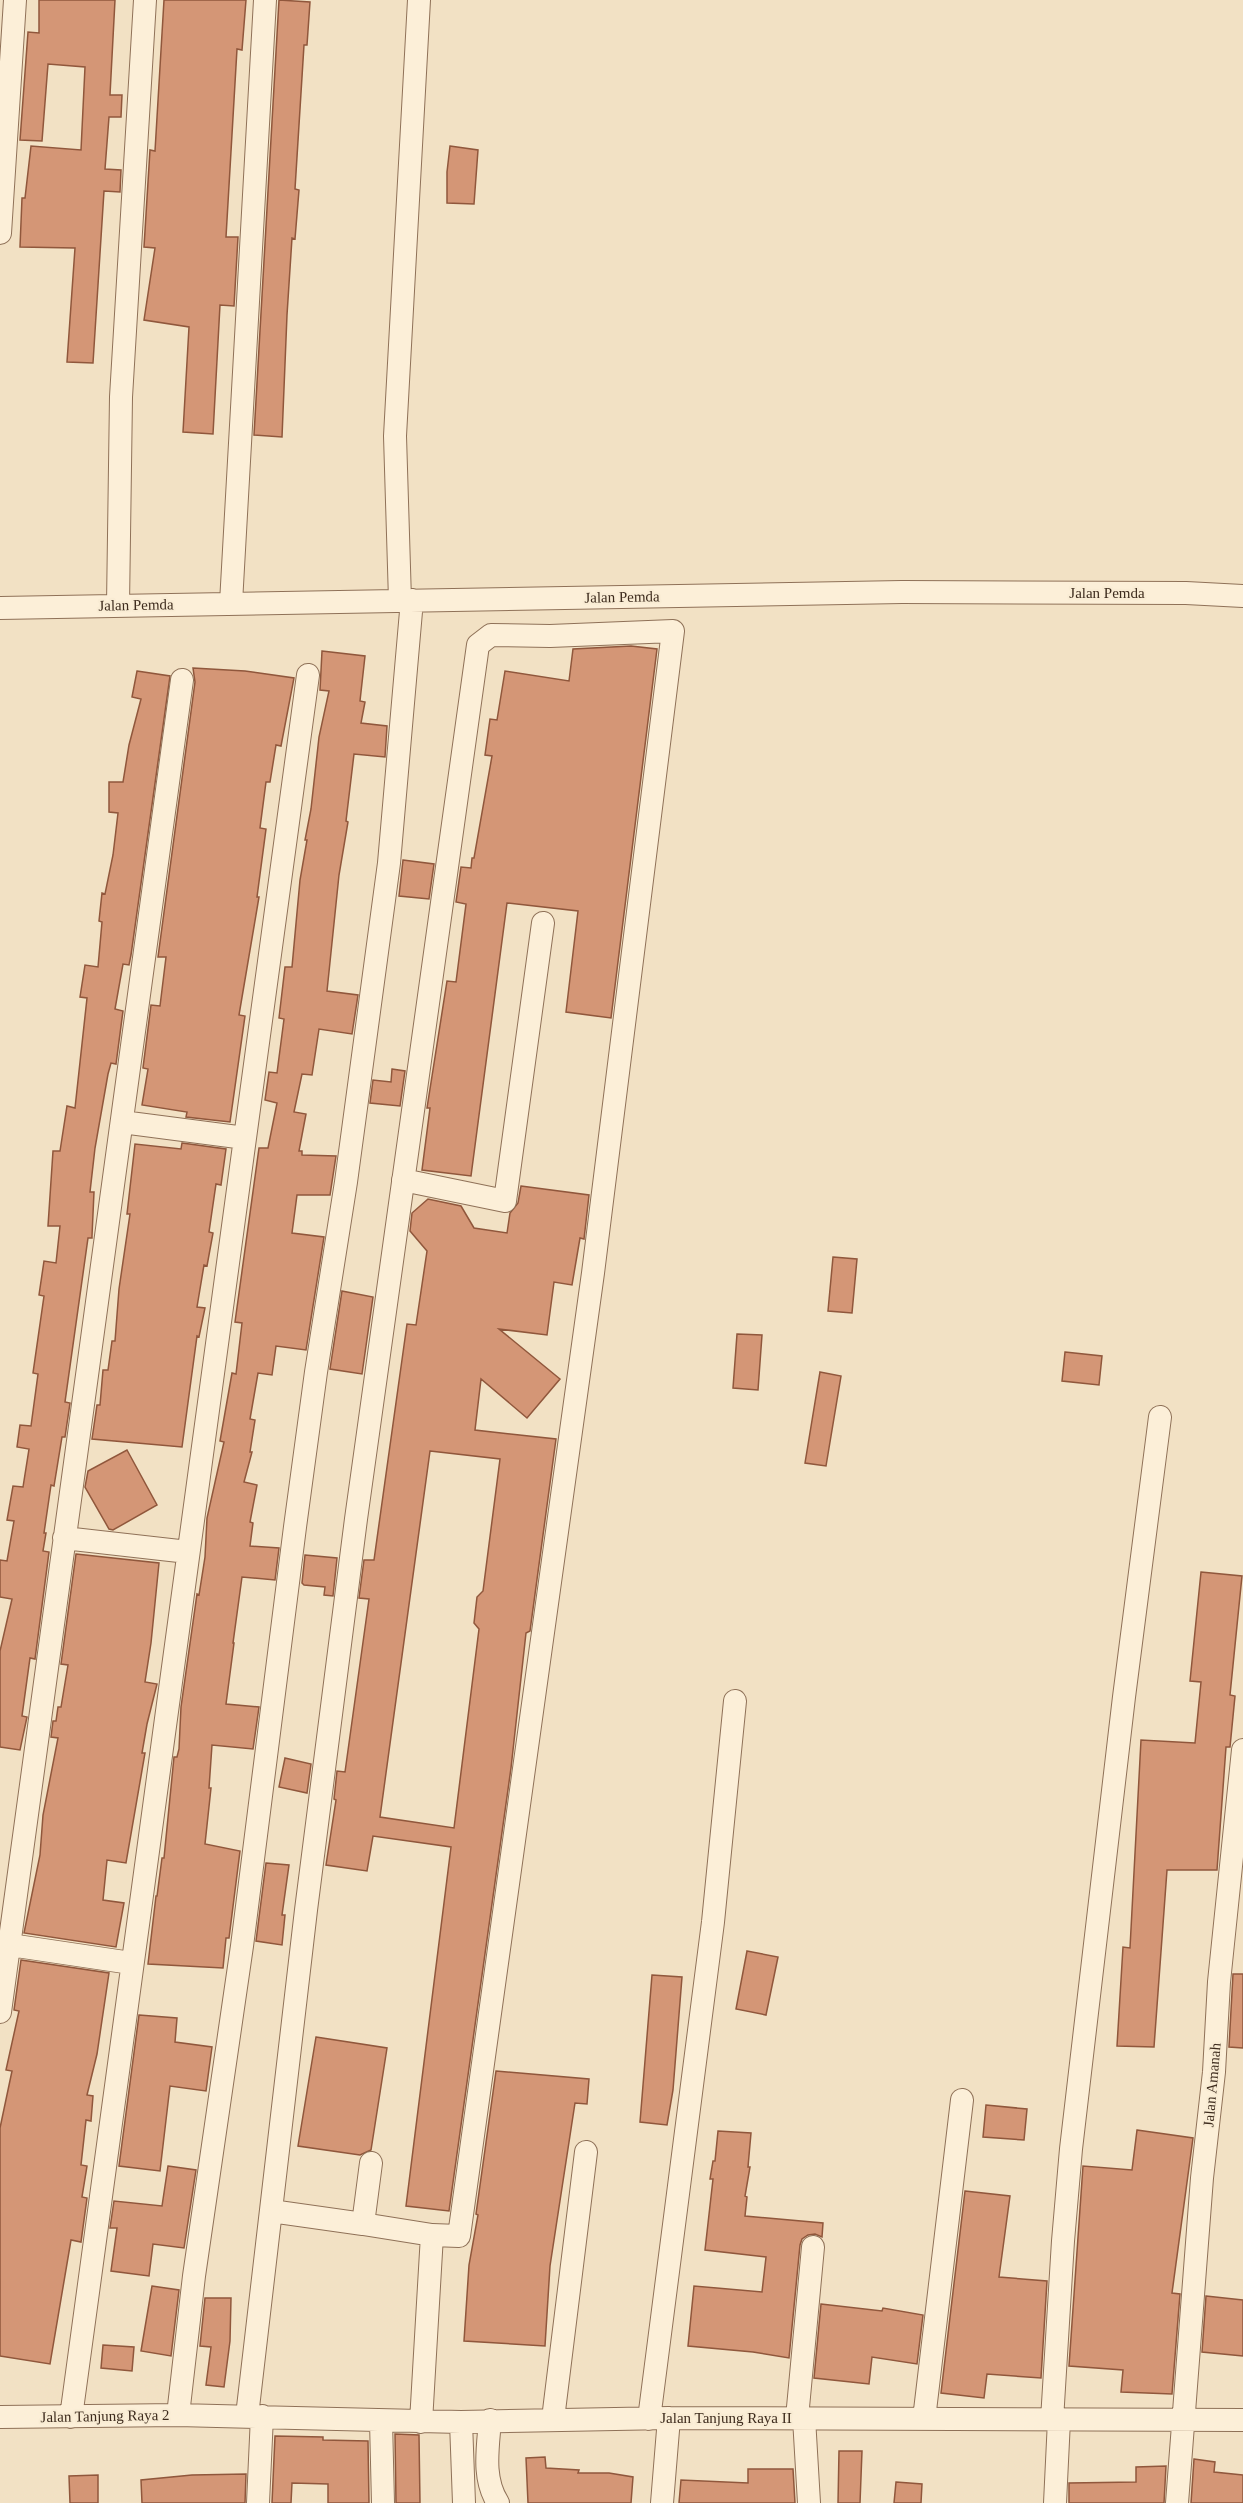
<svg xmlns="http://www.w3.org/2000/svg" width="1243" height="2503" font-family="'Times New Roman',serif">
<style>
.building{fill:#d49676;stroke:#90573c;stroke-width:1.5;fill-rule:evenodd}
.lines{fill:none;stroke-linecap:round;stroke-linejoin:round}
.minor-casing{stroke:#8f7158;stroke-width:24}
.minor{stroke:#fcefd8;stroke-width:22}
.labels{text-anchor:middle;dominant-baseline:central;stroke-width:4.5;stroke-linejoin:round;paint-order:stroke}
.street-label{font-size:15px;fill:#3d2b1d;stroke:#f9ecd4}
</style>
<rect width="100%" height="100%" fill="#f2e1c4"/>
<path class="building" d="M39 0H115L110 95H122L121 117H109L105 169 121 170 120 192 104 191 93 363 67 362 75 248 20 247 22 198H25L31 146 81 150 85 67 48 64 42 141 20 140 28 32 39 33Z
M164 0H246L242 50 237 49 226 237H238L234 306 220 305 213 434 183 432 189 327 144 320 155 248 144 247 150 150 155 151Z
M279 0 310 2 307 45H304L295 189 299 190 295 239 292 238 287 315 282 437 254 435Z
M450 146 478 150 474 204 447 203V172Z
M631 646 657 649 611 1018 566 1012 578 911 507 903 471 1176 422 1170 430 1108H427L447 981 456 982 466 904 456 902 461 867 471 868 472 858H474L492 756 485 755 490 719 497 720 505 671 569 681 573 649Z
M322 651 365 656 360 701 365 702 361 723 387 726 385 757 354 754 346 821 348 822 339 875 327 991 358 995 352 1034 319 1029 312 1075 302 1074 294 1112 306 1114 299 1151H302V1155L336 1156 330 1195H297L292 1233 324 1237 306 1350 276 1346 272 1375 258 1373 250 1419 255 1420 250 1452H252L244 1482 257 1485 250 1522 253 1523 250 1546 279 1548 275 1580 242 1577 233 1643H234L226 1704 259 1707 253 1749 212 1745 209 1788H211L205 1844 240 1851 229 1938H226L223 1968 148 1964 156 1896H157L162 1858H164L174 1757H177L179 1749 181 1707 197 1594 199 1595 205 1557 207 1518 224 1442 220 1441 232 1373 236 1374 242 1323 235 1322 259 1148H268L277 1103 265 1100 269 1072 277 1073 284 1019 279 1018 285 967H292L300 880 307 840H305L311 809 319 737 329 691 320 690Z
M193 668 245 671 294 678 281 746 276 745 270 782H266L260 828 266 829 257 897H259L239 1015 245 1016 230 1122 186 1117 187 1112 142 1105 148 1069 143 1068 151 1005 160 1006 166 957H158L195 682Z
M137 671 170 676 131 955 129 965 123 964 115 1009 123 1011 116 1064 111 1063 108 1074 95 1148 90 1192H94L92 1236V1238H88L65 1402 70 1403 65 1437H62L54 1486 51 1485 44 1533H46L43 1551 49 1552 35 1659 30 1658 22 1716 27 1717 20 1750 0 1747V1651L12 1599 0 1597V1560L7 1561 14 1521 7 1520 13 1486 23 1487 29 1449 17 1447 20 1425 31 1426 38 1374 33 1373 44 1296 39 1295 44 1261 56 1263 60 1226H48L53 1151H60L67 1106 75 1108 87 998 80 997 85 965 98 967 102 922 99 921 102 893 105 894 113 855 118 813 109 812V782H123L129 745 141 699 132 697Z
M403 860 434 864 429 899 399 896Z
M392 1069 405 1071 400 1106 370 1103 373 1080 391 1082Z
M182 1143 226 1149 221 1185 216 1184 209 1232 213 1233 207 1266 204 1265 197 1307 205 1308 199 1337 197 1336 182 1447 92 1439 97 1405H100L103 1370H108L112 1341H115L119 1289 130 1214H127L135 1144 181 1149Z
M521 1186 589 1195 584 1239 580 1238 572 1285 554 1282 547 1335 499 1329 560 1379 527 1418 481 1379 475 1430 556 1439 530 1631 526 1633 511 1768 449 2211 406 2206 451 1847 373 1836 367 1871 326 1865 336 1800 334 1799 337 1771 345 1772 369 1599 359 1598 364 1560H374L407 1324 416 1325 427 1251 410 1231 412 1213 428 1199 461 1206 474 1228 507 1233 510 1213 518 1203ZM430 1451 500 1459 483 1591 477 1597 474 1623 479 1629 454 1828 380 1817Z
M833 1257 857 1259 852 1313 828 1311Z
M342 1291 373 1297 362 1374 330 1369Z
M737 1334 762 1335 758 1390 733 1388Z
M1065 1352 1102 1356 1099 1385 1062 1381Z
M820 1372 841 1376 826 1466 805 1463Z
M127 1450 157 1505 113 1530 109 1529 85 1487 88 1471Z
M76 1554 159 1563 151 1643 145 1682 157 1684 147 1724 142 1753H145L126 1863 107 1860 103 1900 124 1903 116 1947 24 1933 40 1855 43 1815 58 1738 51 1737 53 1721H56L58 1707H61L68 1665 61 1664Z
M305 1555 337 1558 333 1596 324 1595 325 1587 304 1585 302 1583Z
M1201 1572 1242 1576 1230 1695 1235 1696 1230 1747H1226L1217 1870H1167L1154 2047 1117 2046 1123 1947 1130 1948 1141 1740 1195 1743 1201 1682 1190 1681Z
M285 1758 311 1764 307 1793 279 1787Z
M266 1863 289 1865 282 1915H285L282 1945 256 1941Z
M747 1951 778 1957 766 2015 736 2009Z
M21 1960 109 1973 97 2054 87 2095 93 2096 91 2121 86 2120 81 2165 87 2166 82 2197 87 2198 81 2242 71 2240 50 2364 0 2356V2128L12 2071 6 2070 19 2011 14 2010Z
M1233 1974H1243V2048L1229 2047Z
M652 1975 682 1977 673 2090 667 2125 640 2122Z
M139 2015 177 2018 175 2042 212 2047 206 2091 170 2086 160 2171 119 2166Z
M316 2037 387 2048 371 2150 360 2155 298 2146Z
M496 2071 589 2079 587 2104 575 2103 550 2266 545 2346 464 2341 469 2265 478 2215 476 2214Z
M986 2105 1027 2109 1024 2140 983 2137Z
M1137 2130 1193 2138 1172 2293 1180 2294 1172 2394 1121 2392 1123 2370 1069 2366 1083 2166 1132 2170Z
M718 2131 751 2133 748 2167H750L745 2196 747 2197 745 2216 823 2223 822 2237 815 2234 808 2235 802 2239 800 2245 789 2358 753 2352 688 2346 694 2286 762 2292 766 2257 705 2250 713 2179H710L713 2161H715Z
M168 2166 196 2170 184 2248 153 2244 149 2276 111 2271 117 2228H110L114 2201 162 2206Z
M965 2191 1010 2196 999 2277 1047 2281 1041 2378 987 2374 984 2398 941 2393Z
M152 2286 179 2290 171 2356 141 2351Z
M1206 2296 1243 2300V2356L1202 2352Z
M205 2298H231L230 2341 224 2387 206 2385 211 2347 200 2346Z
M821 2304 882 2311 883 2308 923 2315 917 2364 872 2357 869 2384 814 2378Z
M103 2345 134 2347 132 2371 101 2368Z
M395 2434 419 2435 420 2503H396Z
M275 2436 323 2437V2440L368 2441 369 2503H328V2484L292 2483 291 2503H272Z
M839 2451H862L860 2503H838Z
M545 2457 546 2468 579 2470 578 2473H609L633 2477 631 2503H528L526 2458Z
M1194 2459 1215 2462 1214 2472 1243 2475V2503H1191Z
M1166 2466 1164 2503H1069V2483L1136 2482V2467Z
M748 2469H793L795 2503H679L681 2480 748 2483Z
M246 2474 245 2503H142L141 2480 192 2475Z
M98 2475V2503H70L69 2476Z
M896 2482 922 2484 921 2503H894Z"/>
<g class="lines">
<defs>
<path id="minor" d="M0 233 15 0
M400 600 395 436 419 0
M231 603 265 0
M118 605 121 397 145 0
M0 608 902 592 1186 593 1243 596
M122 1122 245 1138
M403 1180 505 1201 543 923
M64 1538 188 1552
M10 1945 131 1963
M0 2012 182 680
M371 2163 363 2224 432 2235 421 2422
M271 2211 363 2224
M178 2415 194 2276 242 1946 295 1527 316 1372 346 1182 389 863 412 600
M247 2416 306 1910 356 1519 478 645 491 635 550 636 673 631 593 1273 459 2236 432 2235
M0 2417 178 2415 461 2422 669 2418 1243 2420
M71 2417 308 675
M797 2418 813 2247
M804 2418 809 2503
M553 2419 586 2152
M649 2419 713 1922 735 1701
M924 2419 962 2100
M490 2420C488 2448 482 2478 498 2503
M1052 2420 1063 2241 1071 2149 1124 1697 1160 1417
M381 2421 383 2503
M461 2422 464 2503
M258 2503 262 2416
M662 2503 669 2418
M1055 2503 1059 2420
M1177 2503 1202 2178 1214 2072 1219 1982 1243 1750"/>
</defs>
<use href="#minor" class="minor-casing"/>
<use href="#minor" class="minor"/>
</g>
<g class="labels">
<g class="street-label">
<text x="1107" y="593">Jalan Pemda</text>
<text transform="translate(622 597) rotate(-1)">Jalan Pemda</text>
<text transform="translate(136 605) rotate(-1)">Jalan Pemda</text>
<text transform="translate(1212 2085) rotate(-85)">Jalan Amanah</text>
<text transform="translate(105 2416) rotate(-1)">Jalan Tanjung Raya 2</text>
<text x="726" y="2418">Jalan Tanjung Raya II</text>
</g>
</g>
</svg>
